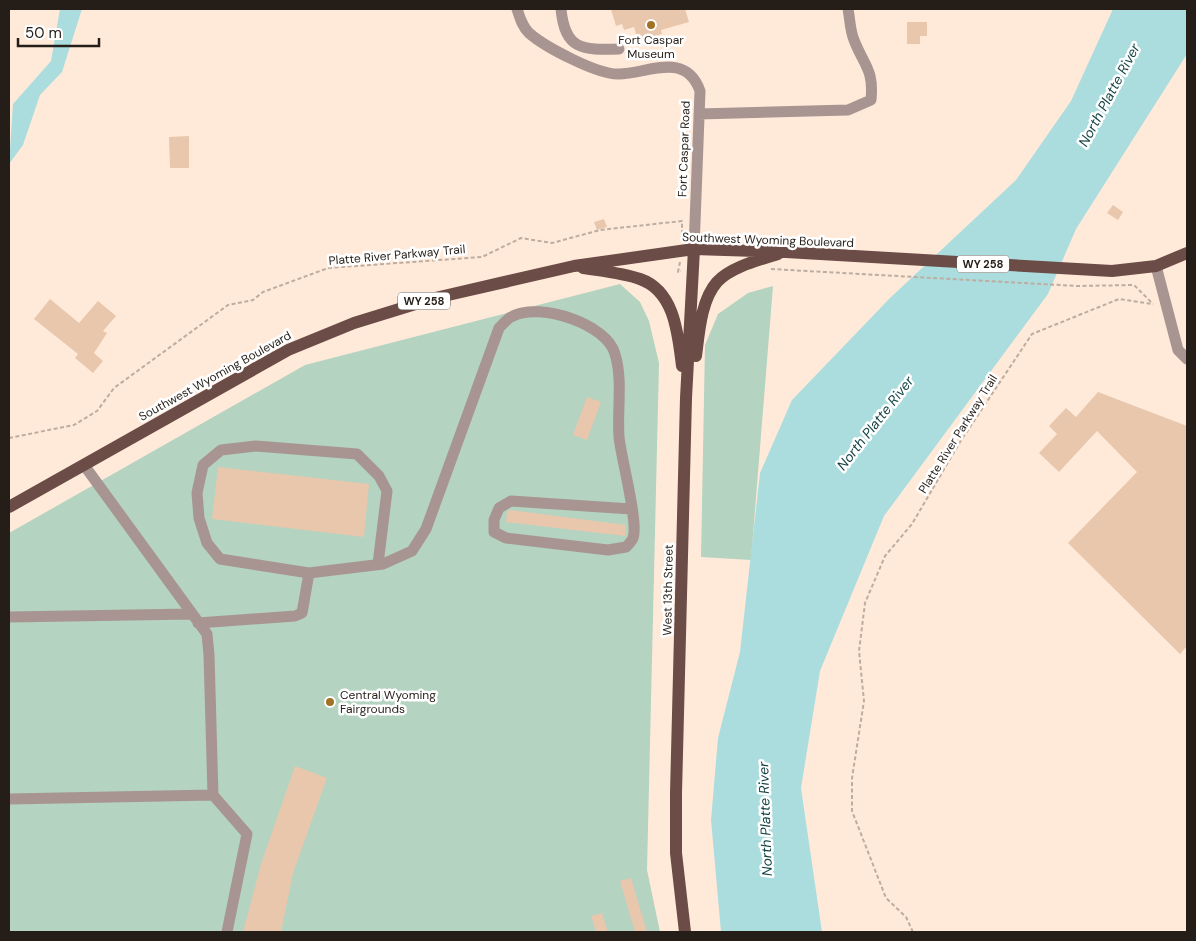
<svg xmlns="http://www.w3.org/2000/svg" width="1196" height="941" font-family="'DM Sans',sans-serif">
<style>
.green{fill:#b4d3c0}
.water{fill:#abdddf}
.building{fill:#e8c7ad}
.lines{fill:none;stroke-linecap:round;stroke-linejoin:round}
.path{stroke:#bdada0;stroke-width:2;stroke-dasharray:4 2.5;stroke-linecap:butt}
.minor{stroke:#a89591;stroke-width:11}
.major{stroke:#6c4c46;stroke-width:12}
.poi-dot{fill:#a17225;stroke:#fff;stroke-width:2}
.labels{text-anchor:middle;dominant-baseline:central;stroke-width:5;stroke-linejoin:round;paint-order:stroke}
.shield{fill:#fff;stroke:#66625d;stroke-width:1}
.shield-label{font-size:11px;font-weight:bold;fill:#251e18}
.poi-label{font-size:12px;fill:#251e18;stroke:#fff}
.street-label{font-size:12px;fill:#251e18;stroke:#fff}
.water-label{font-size:14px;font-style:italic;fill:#0f3f40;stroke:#fff}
</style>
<rect width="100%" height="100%" fill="#ffeada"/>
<path class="green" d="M620 284 640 302 649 321 659 363 647 870 660 932H9V533L305 365Z
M773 286 751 560 701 557 705 345 718 314 748 293Z"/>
<path class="water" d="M60 9H82L62 72 40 95 23 145 9 164 13 104 51 61Z
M1113 9H1187V54L1076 229 1048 294 884 516 820 671 801 788 822 932H721L711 820 718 738 740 652 760 473 792 400 890 298 1016 180 1071 101Z"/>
<path class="building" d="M611 9H685L689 22 661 30 662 34 638 41 634 27 624 30 622 24 616 26Z
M907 22H927V36H920V44H907Z
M189 136V168H170L169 137Z
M1113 205 1123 212 1118 220 1107 213Z
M604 219 607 227 597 230 594 222Z
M50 299 79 323 98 301 116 316 103 331 107 333 94 353 103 361 93 373 75 358 78 354 34 319Z
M1098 392 1187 426V646L1180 654 1068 543 1137 472 1097 431 1059 472 1039 453 1057 434 1049 426 1066 408 1076 417Z
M587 397 601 402 587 440 573 435Z
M218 467 369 484 364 537 212 519Z
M510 510 626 525 625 536 506 522 507 512Z
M295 766 327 778 293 873 281 932H243L261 864Z
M631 878 647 932H635L620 881Z
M602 913 608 932H596L591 916Z"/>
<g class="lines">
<path class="path" d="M680 262 678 272 681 271
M771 269 1077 286 1134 285 1153 304
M9 438 74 425 97 411 114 388 228 305 253 300 263 292 328 268 482 257 521 238 552 243 600 230 682 221V240
M913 932 906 917 886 898 852 811V778L864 701 859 651 865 603 885 556 912 524 960 442 1032 334 1119 299 1152 304"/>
<path class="minor" d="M517 9C520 18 522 26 529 33 545 47 598 75 619 74 649 73 686 51 700 91L694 249
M561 9C565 50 582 50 619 49
M699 114 848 110 871 100C874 69 864 66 854 40 850 31 850 19 848 9
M1156 266 1178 350 1187 359
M84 465 207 634 209 655 213 795 247 834 227 932
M309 573 220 559 207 543 199 518 197 493 203 465 221 450 256 446 357 454 379 476 387 491 378 564
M9 617 192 614
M198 623 295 616 302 613 309 573 383 564 412 551 426 529 499 328C503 324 508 318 513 316 540 302 607 324 615 354 623 380 617 410 619 437 621 458 639 523 633 538 632 541 628 545 626 547L608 550 506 538 494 532V520L499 508 511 501 631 509
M9 799 213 795"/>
<path class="major" d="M583 268C602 271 623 273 640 279 675 291 678 335 682 366
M696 356C699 333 701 300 717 282 731 267 759 260 778 254
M9 507 288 350 354 323 435 298 574 266 694 249 786 252 1112 271 1156 266 1187 253
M685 932 676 853V793L686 398 694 249"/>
</g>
<g class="poi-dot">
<circle cx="651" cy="25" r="5"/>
<circle cx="330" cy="702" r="5"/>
</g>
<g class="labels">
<g class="shield">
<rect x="957" y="255.5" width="52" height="17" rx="4"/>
<rect x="398" y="292.5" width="52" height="17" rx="4"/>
</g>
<g class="shield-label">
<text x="983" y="264">WY 258</text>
<text x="424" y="301">WY 258</text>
</g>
<g class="poi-label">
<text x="651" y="40">Fort Caspar<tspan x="651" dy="14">Museum</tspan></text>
<text x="340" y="695" text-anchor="start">Central Wyoming<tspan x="340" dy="14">Fairgrounds</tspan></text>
</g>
<g class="street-label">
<text transform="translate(684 149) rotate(-88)">Fort Caspar Road</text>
<text transform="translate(768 240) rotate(2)">Southwest Wyoming Boulevard</text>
<text transform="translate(397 255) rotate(-5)">Platte River Parkway Trail</text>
<text transform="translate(215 376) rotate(-29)">Southwest Wyoming Boulevard</text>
<text transform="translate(958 434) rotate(-58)">Platte River Parkway Trail</text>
<text transform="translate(668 590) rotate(-89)">West 13th Street</text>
</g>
<g class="water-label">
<text transform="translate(1109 95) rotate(-62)">North Platte River</text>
<text transform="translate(875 423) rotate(-52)">North Platte River</text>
<text transform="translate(765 819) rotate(-92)">North Platte River</text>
</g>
</g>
<rect width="1196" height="941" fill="none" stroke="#251e18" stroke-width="20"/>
<path d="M18 38v8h81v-8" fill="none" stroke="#251e18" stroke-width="2.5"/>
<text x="25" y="38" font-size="15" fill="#251e18" stroke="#ffffff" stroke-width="4" paint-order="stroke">50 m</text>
</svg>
